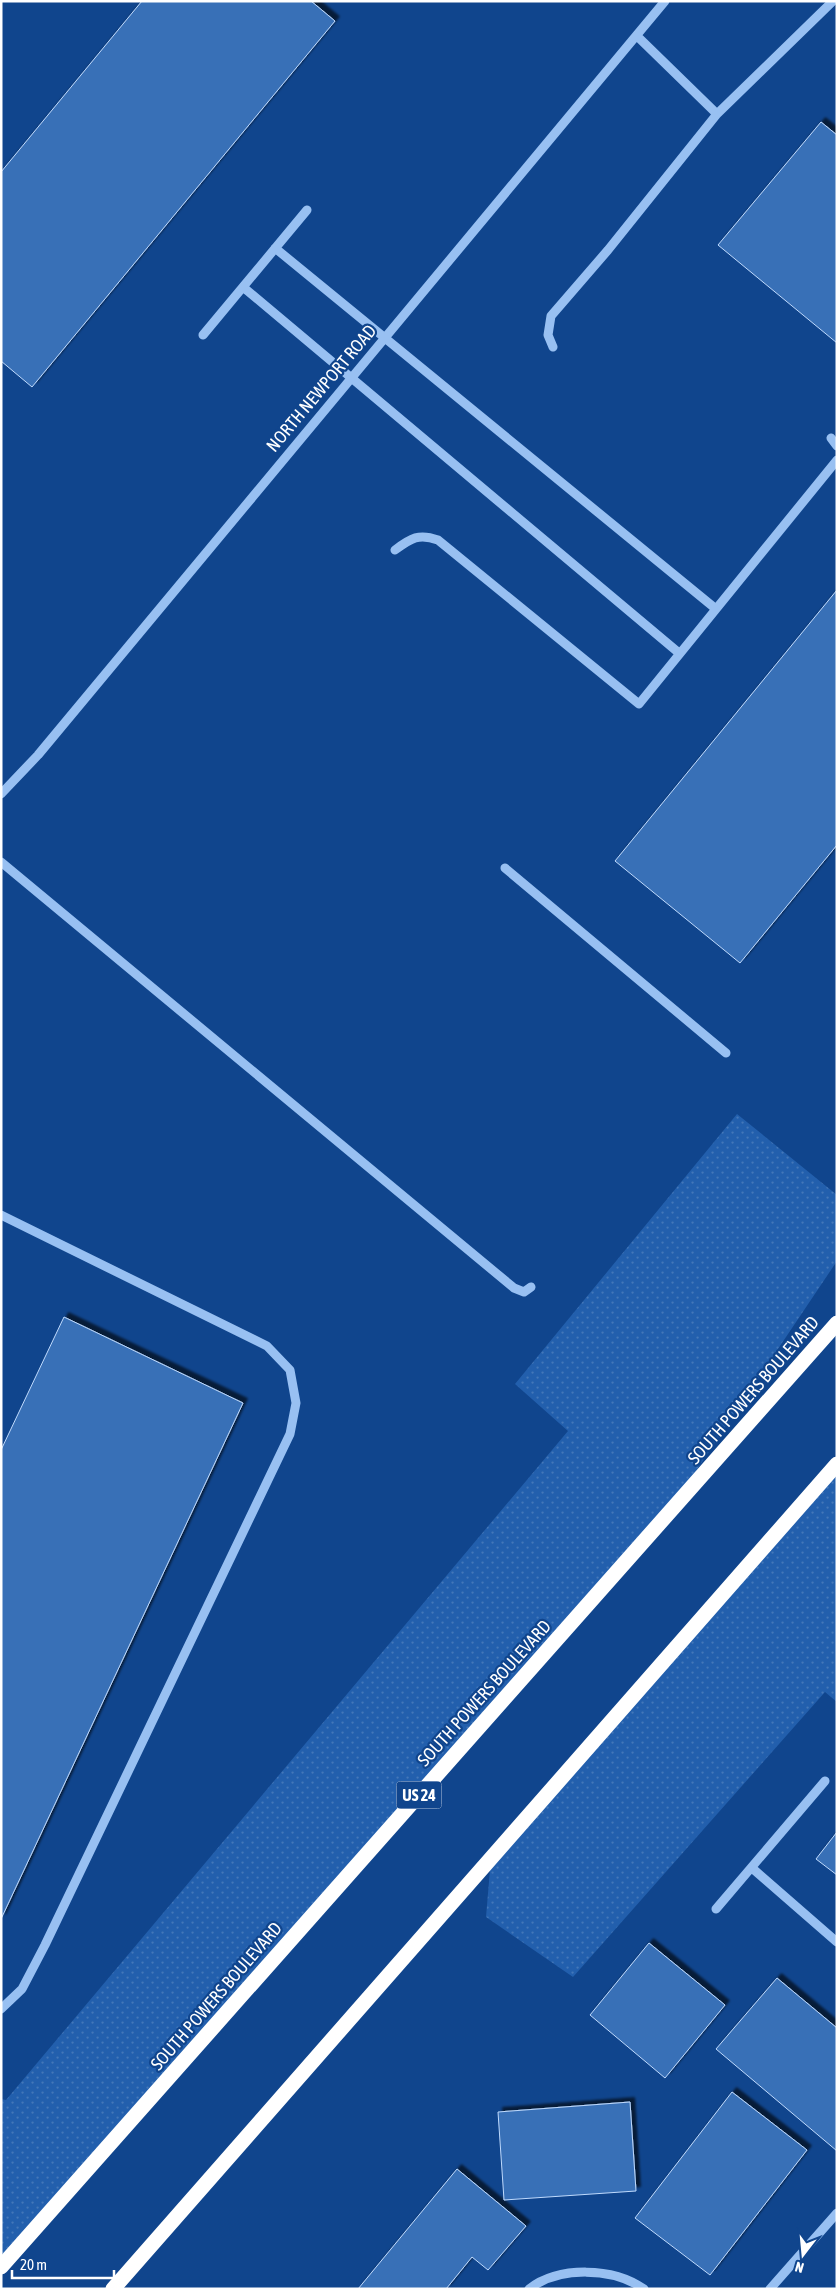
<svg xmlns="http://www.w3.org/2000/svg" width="838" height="2290" font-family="'Asap Condensed',sans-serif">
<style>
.green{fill:url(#green-dots)}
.building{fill:#3970b7;stroke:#bfdafd;filter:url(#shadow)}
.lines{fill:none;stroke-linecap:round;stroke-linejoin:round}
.minor{stroke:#98c0f2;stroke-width:9}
.highway{stroke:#fff;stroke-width:15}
.labels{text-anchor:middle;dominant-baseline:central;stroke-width:4.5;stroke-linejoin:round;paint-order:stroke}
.shield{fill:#10458d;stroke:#b7c7dd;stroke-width:1}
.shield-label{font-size:16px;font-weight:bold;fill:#fff}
.street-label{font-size:18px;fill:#fff;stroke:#10458d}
</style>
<defs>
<pattern id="green-dots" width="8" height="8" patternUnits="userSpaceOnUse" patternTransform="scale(1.25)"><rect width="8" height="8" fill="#225fad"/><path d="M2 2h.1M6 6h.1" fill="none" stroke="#4377b9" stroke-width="1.8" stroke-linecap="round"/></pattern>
<filter id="shadow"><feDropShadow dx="4.5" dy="-4.5" stdDeviation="1" flood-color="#0009"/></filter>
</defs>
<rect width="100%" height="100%" fill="#10458d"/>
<path class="green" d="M737 1114 837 1195V1261L665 1517 1 2267V2099L6 2100 568 1431 515 1384Z
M837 1460V1702L825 1692 573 1977 486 1917 491 1858Z"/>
<path class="building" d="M142 1H311L335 21 32 387 1 361V172Z
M821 122 837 135V343L718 245Z
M837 590V845L740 963 615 861Z
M64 1317 243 1403 1 1919V1450Z
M837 1832V1875L816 1859Z
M649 1943 725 2005 665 2078 590 2015Z
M777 1978 837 2028V2151L716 2049Z
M732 2092 807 2150 710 2275 635 2218Z
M630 2102 636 2191 504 2200 498 2112Z
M457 2169 526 2226 488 2270 472 2257 446 2289H358Z"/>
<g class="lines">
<path class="minor" d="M637 36 717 114
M275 248 716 609
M243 287 679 653
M203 335 307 210
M553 347 548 335 551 316 608 250 717 114 833 1
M831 438 837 446
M395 550C411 538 419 533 438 540L639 704 837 460
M1 794 38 755 665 1
M1 862 514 1288 524 1292 531 1287
M505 868 726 1053
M1 1215 267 1346 290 1370 296 1403 290 1434 45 1945 22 1989 1 2009
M752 1868 837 1942
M716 1909 825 1781
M529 2289C559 2266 613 2267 644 2289
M770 2289 837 2213"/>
<path class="highway" d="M1 2267 837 1323
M113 2289 837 1464"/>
</g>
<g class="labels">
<rect class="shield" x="396.5" y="1781.5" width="45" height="27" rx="4"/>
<g class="shield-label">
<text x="419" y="1795">US 24</text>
</g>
<g class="street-label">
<text transform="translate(321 388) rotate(-50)">NORTH NEWPORT ROAD</text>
<text transform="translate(753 1390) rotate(-49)">SOUTH POWERS BOULEVARD</text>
<text transform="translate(484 1693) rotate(-48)">SOUTH POWERS BOULEVARD</text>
<text transform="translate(216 1996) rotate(-49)">SOUTH POWERS BOULEVARD</text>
</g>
</g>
<rect width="838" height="2290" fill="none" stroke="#ffffff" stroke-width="5"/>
<g transform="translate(803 2255) rotate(196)" stroke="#10458d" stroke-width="4" paint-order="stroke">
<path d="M0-4L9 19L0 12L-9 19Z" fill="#ffffff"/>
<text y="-8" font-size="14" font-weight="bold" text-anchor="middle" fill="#ffffff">N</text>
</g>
<path d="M12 2270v8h102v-8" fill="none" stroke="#ffffff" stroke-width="2.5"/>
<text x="20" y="2270" font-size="15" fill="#ffffff" stroke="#10458d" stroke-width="4" paint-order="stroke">20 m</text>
</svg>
